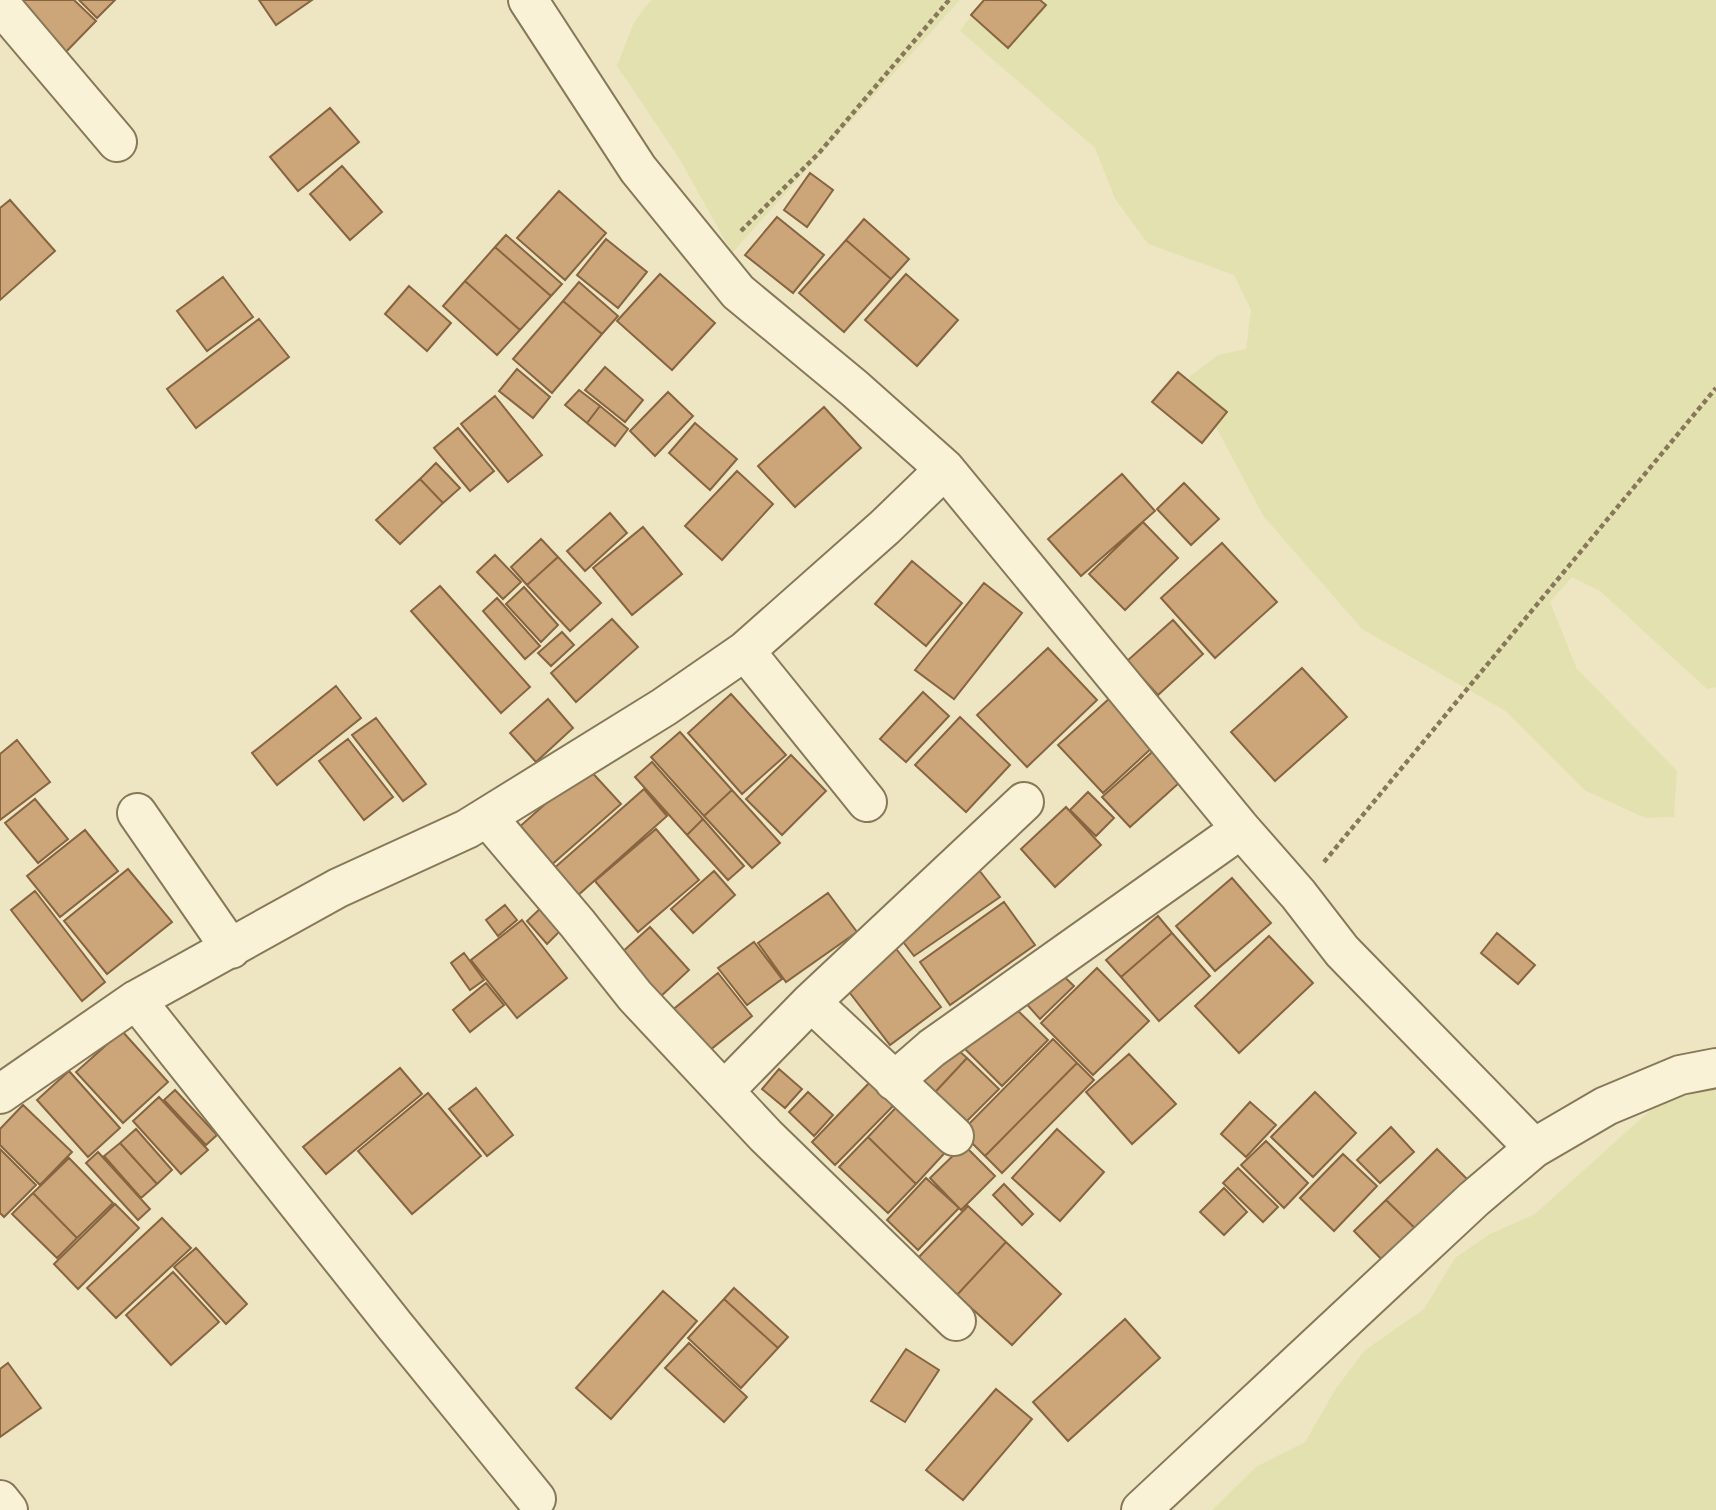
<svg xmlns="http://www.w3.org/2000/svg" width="1716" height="1510" font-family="'Playfair Display',serif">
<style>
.farmland{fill:#e3e1b0}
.building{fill:#cca579;stroke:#876540;stroke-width:2}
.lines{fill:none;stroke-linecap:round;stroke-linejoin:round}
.street-casing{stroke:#88785a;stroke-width:42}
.path{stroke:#88785a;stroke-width:4.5;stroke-dasharray:5 3.5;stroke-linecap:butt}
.street{stroke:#f9f2d6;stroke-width:38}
</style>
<rect width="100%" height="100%" fill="#eee6c3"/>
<path class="farmland" d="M651 0H960L732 253 679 158 617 66 634 22Z
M983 0H1716V687L1707 689 1600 591 1572 577 1550 602 1577 669 1677 771 1674 817 1645 818 1584 790 1504 710 1362 629 1264 517 1189 377 1218 355 1246 349 1251 310 1234 275 1148 244 1115 199 1095 148 960 31Z
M1716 1085V1510H1212L1256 1467 1305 1442 1335 1390 1364 1351 1424 1309 1455 1258 1490 1234 1535 1214 1654 1107Z"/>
<path class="building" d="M1 0H74L96 21 59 59Z
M79 0H115L97 18Z
M259 0H312L276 25Z
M984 0H1040L1046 5 1008 48 971 15Z
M330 108 359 142 298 191 270 157Z
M342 166 382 212 350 240 310 194Z
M810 173 833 190 807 227 784 210Z
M559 191 606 233 565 280 517 238Z
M10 200 55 251 0 300V208Z
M777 217 824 255 793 293 745 255Z
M864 219 909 259 891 279 846 240Z
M506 235 562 284 551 296 495 247Z
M606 239 647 272 618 308 577 275Z
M846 240 891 279 844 332 799 293Z
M495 247 551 296 520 330 465 281Z
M660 274 715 323 672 370 617 321Z
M906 274 958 320 917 366 865 320Z
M223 277 253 317 207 351 177 311Z
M465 281 520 330 497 355 443 306Z
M579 282 618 316 602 334 563 301Z
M409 286 451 323 427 351 385 314Z
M563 301 602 334 552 393 513 359Z
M259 319 289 357 196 428 167 389Z
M605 367 643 400 625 422 585 390Z
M517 369 550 397 533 418 499 391Z
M1178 372 1227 412 1202 443 1152 402Z
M579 390 600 406 587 423 565 405Z
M668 392 693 416 655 456 630 431Z
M495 396 542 455 508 482 461 424Z
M600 406 628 429 615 446 587 423Z
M824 407 861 448 795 507 758 466Z
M695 423 737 459 710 490 669 453Z
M458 428 494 471 470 491 434 448Z
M436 463 460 488 443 503 420 479Z
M737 471 773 504 722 560 685 526Z
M1122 474 1155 511 1081 576 1048 539Z
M420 479 443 503 400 544 376 520Z
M1184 483 1219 519 1191 545 1157 509Z
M610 513 627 533 585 571 567 551Z
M1143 522 1178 558 1125 610 1089 574Z
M643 527 682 574 632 615 593 568Z
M541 539 558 557 527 585 511 567Z
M1222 543 1277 602 1215 658 1161 598Z
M495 555 521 582 503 599 477 572Z
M558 557 601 603 570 631 527 585Z
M912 561 962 603 926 646 875 604Z
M984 583 1022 613 954 699 915 670Z
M440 586 530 687 501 713 411 611Z
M524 587 558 625 541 642 506 604Z
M497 598 540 646 525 659 483 611Z
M612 619 638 647 576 702 551 673Z
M1173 620 1203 654 1158 695 1127 661Z
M562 632 574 645 551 666 538 653Z
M1048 648 1097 700 1027 767 977 715Z
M1302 668 1347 717 1275 781 1231 732Z
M336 686 361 718 277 785 252 753Z
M923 692 949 716 906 762 880 739Z
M731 694 786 755 742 794 688 733Z
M1110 698 1155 745 1103 793 1058 745Z
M548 699 573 728 536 762 510 733Z
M960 717 1010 765 966 812 915 765Z
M376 718 426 784 403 801 352 735Z
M680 732 732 790 704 816 651 757Z
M348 739 393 797 364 820 319 761Z
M17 740 50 782 0 820V754Z
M1161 744 1189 774 1130 827 1102 797Z
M791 755 826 791 782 835 746 799Z
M652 762 703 819 687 835 635 777Z
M587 767 621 804 549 867 517 829Z
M644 789 667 816 576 897 552 870Z
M732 790 780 843 752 868 704 816Z
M1088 792 1114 818 1096 836 1070 810Z
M35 799 68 839 38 863 5 823Z
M1066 807 1101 845 1055 887 1021 849Z
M703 819 744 866 728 880 687 835Z
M656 829 699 880 638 932 595 881Z
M85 830 118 871 60 917 27 876Z
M128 869 172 922 107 974 64 921Z
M979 870 1000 897 914 956 897 934Z
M714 871 735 895 693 933 671 909Z
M1232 878 1271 923 1215 971 1176 926Z
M35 891 105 982 82 1001 11 910Z
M828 893 857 932 786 982 758 943Z
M1004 902 1035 945 950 1005 920 962Z
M505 905 517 920 498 936 486 920Z
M543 906 563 928 547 944 527 921Z
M1158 916 1172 933 1121 977 1106 960Z
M522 920 567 978 517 1018 471 960Z
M650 927 689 970 659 998 620 954Z
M1172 933 1210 976 1159 1021 1121 977Z
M1497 933 1535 965 1518 984 1481 953Z
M1269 936 1313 983 1239 1053 1195 1006Z
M754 942 782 979 747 1005 718 968Z
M894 946 941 1007 890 1045 843 984Z
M464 953 484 980 470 990 451 963Z
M1055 968 1074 986 1040 1019 1023 1000Z
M1097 968 1149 1021 1093 1075 1041 1023Z
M718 973 752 1016 699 1059 665 1016Z
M486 983 504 1005 470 1032 453 1010Z
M1007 1000 1048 1040 1002 1086 961 1045Z
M122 1031 168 1082 123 1123 76 1072Z
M1053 1039 1077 1063 985 1156 961 1132Z
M949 1042 967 1058 925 1103 906 1087Z
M1129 1054 1176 1104 1132 1144 1086 1092Z
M967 1058 999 1089 957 1131 925 1103Z
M1077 1063 1094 1080 1002 1173 985 1156Z
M400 1068 422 1094 326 1174 303 1147Z
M779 1069 802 1089 785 1108 762 1089Z
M69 1071 120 1128 88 1157 37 1100Z
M871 1081 895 1104 835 1165 812 1142Z
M476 1088 513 1135 487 1156 449 1109Z
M175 1090 217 1135 206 1145 164 1100Z
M808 1092 833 1115 814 1136 789 1112Z
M1315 1092 1356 1133 1313 1177 1271 1137Z
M428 1093 481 1156 412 1214 358 1151Z
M159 1097 208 1150 181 1174 133 1121Z
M905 1098 953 1144 916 1184 868 1137Z
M1250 1102 1276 1125 1246 1157 1221 1134Z
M23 1105 72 1152 40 1185 0 1145V1129Z
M1391 1127 1414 1152 1380 1183 1357 1160Z
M136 1129 172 1170 157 1184 120 1143Z
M1057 1129 1104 1172 1060 1221 1012 1178Z
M868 1137 916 1184 888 1213 839 1167Z
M1266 1141 1308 1183 1284 1208 1241 1165Z
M120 1143 157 1184 141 1198 104 1156Z
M964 1145 995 1176 961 1210 930 1178Z
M0 1149 36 1185 4 1217 0 1213Z
M1437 1149 1473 1185 1422 1235 1386 1200Z
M98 1152 150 1209 138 1220 86 1163Z
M1343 1154 1377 1186 1334 1231 1300 1198Z
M69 1158 113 1203 77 1238 33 1193Z
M1238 1168 1278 1207 1263 1222 1223 1183Z
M926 1178 959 1208 918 1250 887 1220Z
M1004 1184 1033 1214 1022 1225 993 1195Z
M1224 1188 1247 1212 1224 1235 1200 1212Z
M33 1193 77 1238 57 1258 12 1214Z
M1386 1200 1422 1235 1389 1267 1354 1231Z
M115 1204 139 1228 78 1289 54 1264Z
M968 1206 1006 1242 957 1295 918 1258Z
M162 1218 191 1248 116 1318 87 1288Z
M1006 1242 1061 1294 1012 1345 957 1295Z
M196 1248 247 1304 226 1324 174 1267Z
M173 1272 219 1322 171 1365 126 1315Z
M734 1288 788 1337 778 1348 724 1299Z
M663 1291 697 1321 611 1419 576 1388Z
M724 1299 778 1348 741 1388 688 1338Z
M1125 1319 1160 1358 1068 1441 1033 1402Z
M689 1343 747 1397 724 1422 665 1368Z
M906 1349 939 1370 905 1422 871 1401Z
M8 1363 41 1408 0 1437V1369Z
M996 1389 1032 1419 963 1500 926 1470Z"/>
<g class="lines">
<defs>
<path id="street" d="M0 4 117 142
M945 469 1241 829 1298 894 1342 951 1534 1148
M745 651 867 802
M137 813 231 949
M487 817 577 923 635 996 766 1136 956 1321
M136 1000 395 1326 536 1499
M811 1002 954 1136
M894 1081 932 1048 1241 829
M724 1091 811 1002 1024 802
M0 1094 136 1000 338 888 467 829 664 707 745 651 885 527 945 469 854 388 738 292 638 169 528 0
M0 1500 8 1510
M1141 1510 1474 1199 1534 1148 1606 1106 1680 1075 1716 1068"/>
</defs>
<use href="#street" class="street-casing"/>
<path class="path" d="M741 231 819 153 949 0
M1324 862 1716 388"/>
<use href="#street" class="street"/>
</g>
</svg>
